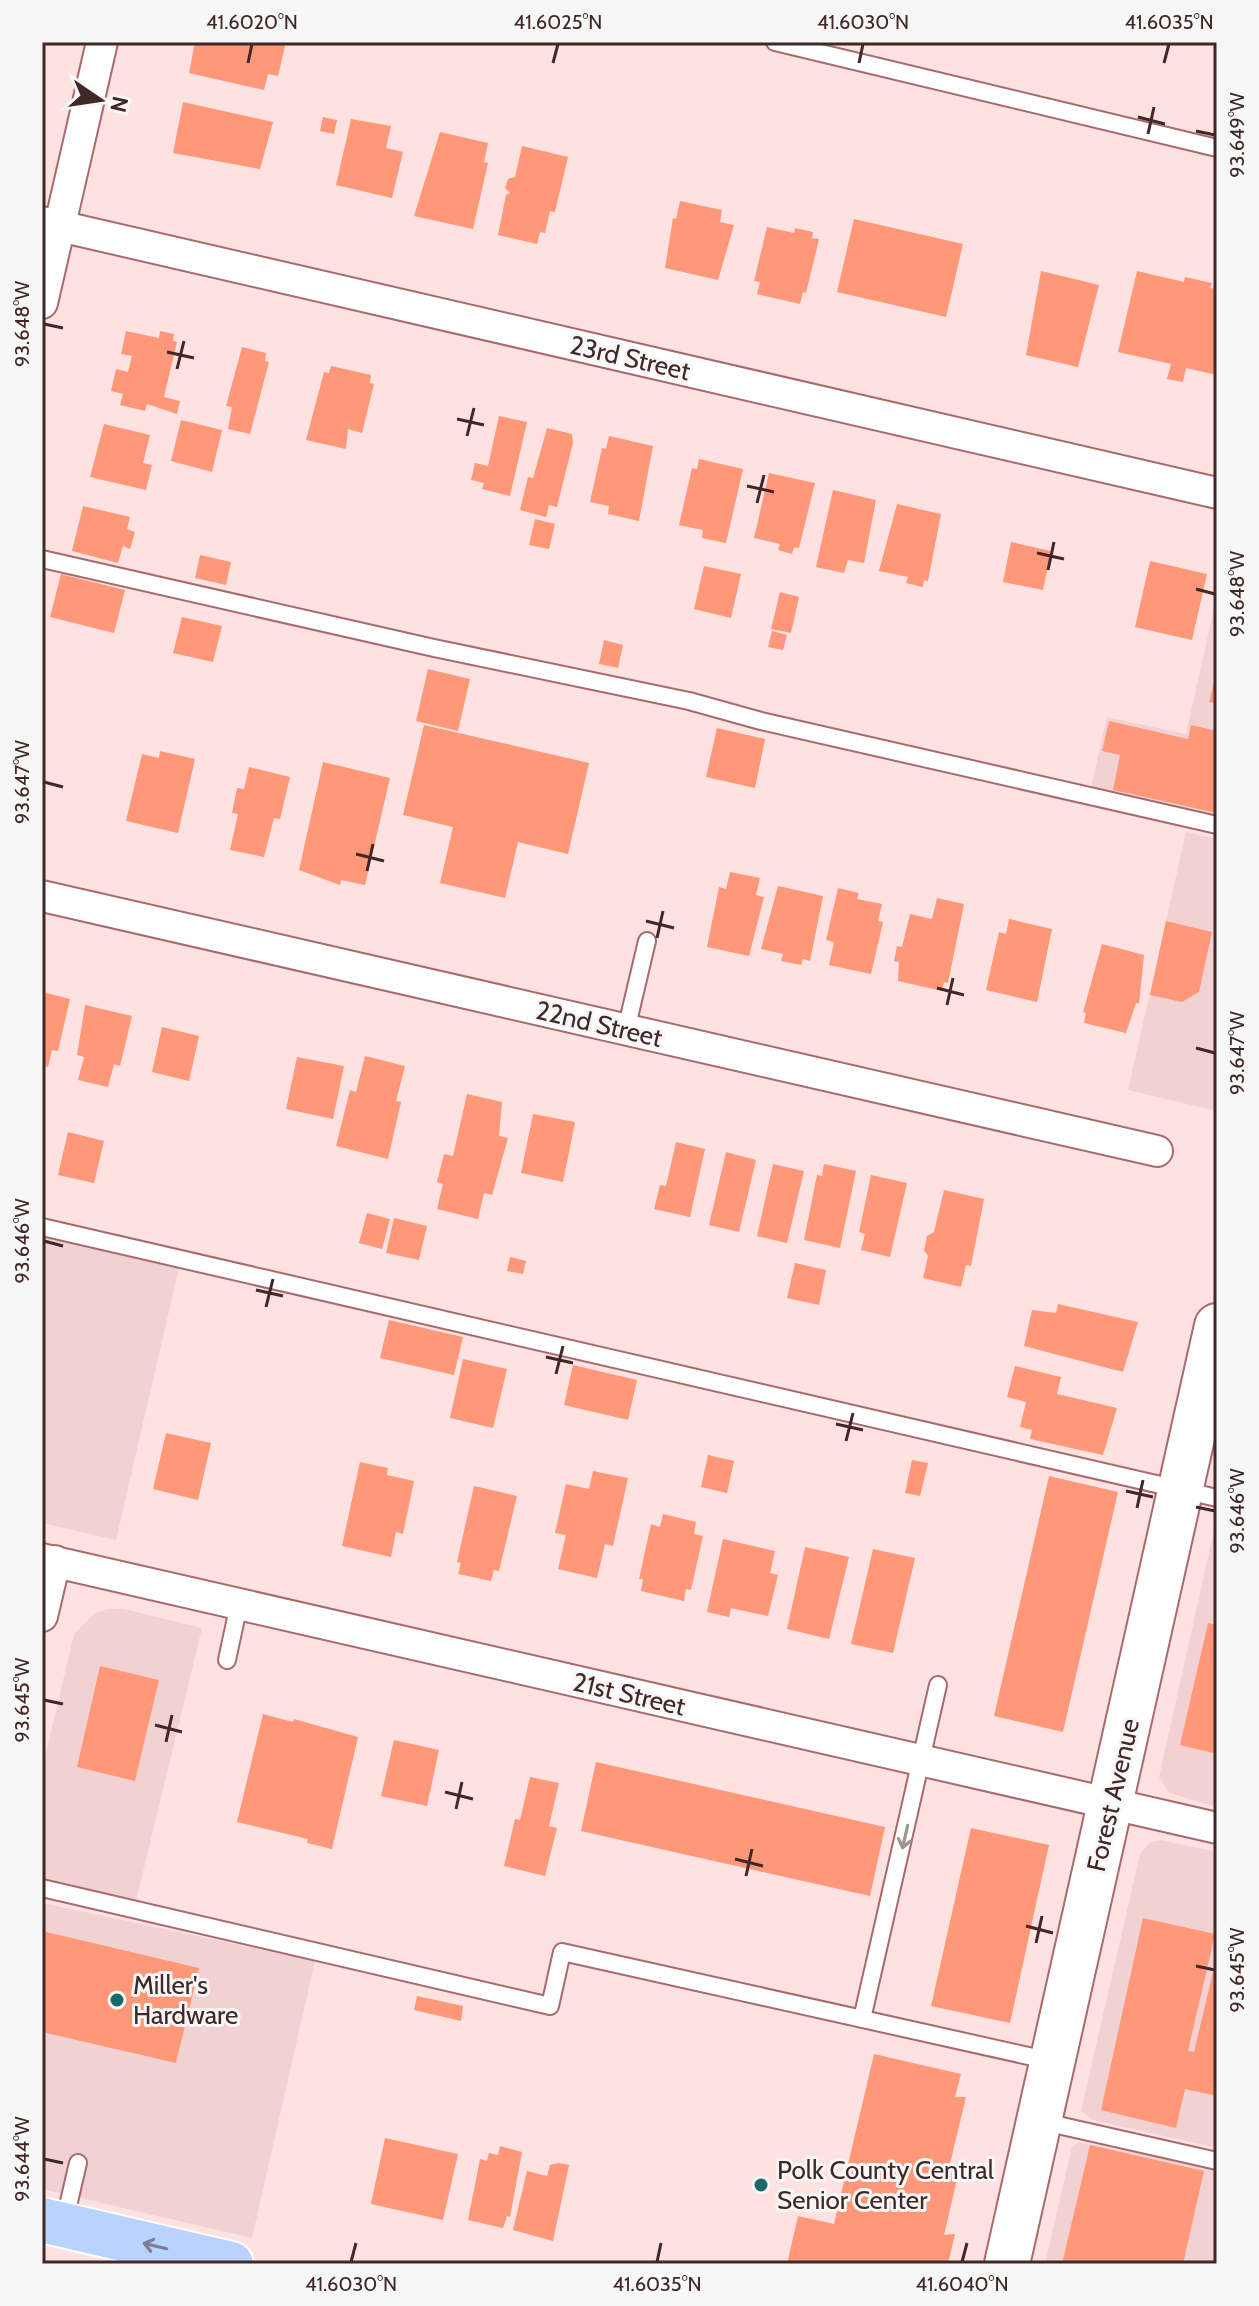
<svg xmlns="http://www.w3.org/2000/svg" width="1259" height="2306" font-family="Cabin,sans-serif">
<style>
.built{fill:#f1d1d1}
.building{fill:#fe9878}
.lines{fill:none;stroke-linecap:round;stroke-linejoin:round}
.service-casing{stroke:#a86a6c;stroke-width:20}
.minor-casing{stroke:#a86a6c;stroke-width:34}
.secondary-casing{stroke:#a86a6c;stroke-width:48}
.primary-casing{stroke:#fff;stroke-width:48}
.service{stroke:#fff;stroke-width:16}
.minor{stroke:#fff;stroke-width:30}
.secondary{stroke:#fff;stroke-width:44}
.primary{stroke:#b8d3fd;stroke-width:44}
.oneway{stroke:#a09393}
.oneway2{stroke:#7c7d92}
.ticks{fill:none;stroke:#412727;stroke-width:3}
.poi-dot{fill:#1a686a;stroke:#f7f7f7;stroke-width:3}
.labels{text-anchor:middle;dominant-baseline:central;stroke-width:6;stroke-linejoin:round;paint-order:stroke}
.street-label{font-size:26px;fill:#412727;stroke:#f7f7f7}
.poi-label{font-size:26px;fill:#412727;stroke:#f7f7f7;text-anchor:start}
.neatline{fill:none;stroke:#412727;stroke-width:3}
.ticks-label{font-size:20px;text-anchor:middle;fill:#412727}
</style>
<rect width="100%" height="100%" fill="#fee2e1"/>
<path class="built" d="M1217 595V816L1091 788 1107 717 1186 734Z
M1186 832 1217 839V1111L1128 1090Z
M42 1237 179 1268 116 1540 42 1523Z
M1217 1517V1807L1169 1793 1159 1777Z
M109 1609H124L202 1628 136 1901 42 1878V1770L74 1634 95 1613Z
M1161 1840 1217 1852V2148L1093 2120 1081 2111 1140 1854 1149 1843Z
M42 1903 315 1961 252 2238 42 2189Z
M1079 2142 1217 2169V2264H1045L1072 2147Z"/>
<path class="building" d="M195 42H286L278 76 268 74 264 90 189 73Z
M183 102 273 122 260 169 173 153Z
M323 117 337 120 334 134 320 131Z
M351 119 391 126 386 148 403 152 392 198 336 185Z
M440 132 488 143 484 162 488 163 473 229 414 216Z
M522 146 568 157 555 212 550 211 545 233 540 232 537 244 498 235 506 195 510 193 505 188 508 179 515 177Z
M680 201 722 210 720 222 734 225 718 280 665 268 673 218 676 219Z
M854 219 963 244 946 317 837 292Z
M767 227 794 233 795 228 813 232 812 238 819 239 806 293 803 292 800 304 757 294 760 282 754 281Z
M1041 271 1099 285 1078 367 1026 355Z
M1137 271 1184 282 1185 277 1212 283 1210 288 1217 289V375L1186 368 1183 382 1167 379 1171 364 1118 352Z
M126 331 159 338 160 331 174 334 173 341 177 342 164 397 180 401 177 414 147 404 145 411 120 405 123 394 111 391 116 369 128 372 132 356 121 354Z
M242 347 266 353 265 361 269 362 250 434 228 429 232 407 226 406Z
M331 366 371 375 370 383 374 384 362 433 348 429 346 449 306 440 324 372 329 373Z
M499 416 527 422 510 496 482 489 484 483 471 480 475 463 488 466Z
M181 420 222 430 212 472 171 461Z
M104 424 150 435 143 463 152 465 146 490 90 477Z
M547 428 572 434 573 443 557 507 549 505 546 517 520 510 528 477 533 478Z
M609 436 653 446 639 521 608 514 609 506 590 502 602 448 606 449Z
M699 459 743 469 726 543 702 538 703 530 679 525 692 468 697 469Z
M769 473 815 483 799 548 794 547 792 554 778 550 780 544 754 538Z
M833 490 876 500 864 563 848 560 844 573 816 567Z
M897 504 941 514 928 581 924 580 923 587 906 583 908 577 879 571Z
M83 506 130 517 127 529 135 532 130 549 123 546 118 563 72 551Z
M535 519 555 524 549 549 529 545Z
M1011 542 1051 551 1043 590 1003 582Z
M200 555 231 562 226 585 195 578Z
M1150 561 1207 574 1192 640 1135 627Z
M704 566 741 574 731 618 694 609Z
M61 574 125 590 114 633 50 617Z
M780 592 799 597 791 633 771 629Z
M182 617 222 626 213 662 173 653Z
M772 631 787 635 783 650 768 647Z
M604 640 623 645 618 668 599 664Z
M428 669 470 679 458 731 416 721Z
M1217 671V703L1209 702Z
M1109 721 1188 739 1191 725 1217 731V813L1113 790 1120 755 1102 751Z
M424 725 589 763 568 854 518 842 505 898 440 883 453 827 403 815Z
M717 728 765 739 755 788 706 777Z
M160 751 195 759 178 833 126 821 142 754 159 758Z
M323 762 390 778 365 885 341 880 340 885 299 870Z
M249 767 290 777 280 819 274 818 264 857 230 850 238 814 232 813 237 788 244 789Z
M730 872 760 878 756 895 764 897 749 956 707 947 719 887 726 889Z
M778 886 823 896 810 961 803 959 801 965 781 961 783 954 761 949Z
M838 888 859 893 857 899 882 904 878 921 883 922 871 974 829 965 834 942 826 940Z
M937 898 964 904 948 983 944 982 942 991 898 981 899 962 894 961 897 946 902 947 910 914 932 919Z
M1009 919 1052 929 1037 1002 986 990 999 932 1006 934Z
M1166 921 1212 932 1199 992 1182 1002 1150 995Z
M1102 944 1144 955 1139 1004 1136 1003 1126 1033 1084 1023 1086 1013 1083 1012Z
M42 992 70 999 58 1051 52 1050 48 1067 42 1065Z
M85 1005 132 1016 120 1066 114 1064 108 1087 78 1080 84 1057 77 1055Z
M162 1027 199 1036 189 1081 152 1072Z
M365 1056 405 1066 396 1101 401 1102 388 1159 336 1146 350 1090 356 1092Z
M297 1057 344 1066 333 1119 286 1109Z
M467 1094 502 1102 499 1136 508 1138 492 1195 484 1193 478 1219 437 1209 443 1184 437 1182 444 1154 453 1156Z
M533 1114 575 1122 563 1182 521 1173Z
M68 1132 104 1141 94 1183 58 1175Z
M676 1142 705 1149 690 1217 654 1209 660 1185 666 1186Z
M726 1152 756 1160 739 1232 709 1225Z
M773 1164 804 1171 787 1243 757 1236Z
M824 1164 856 1171 840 1248 804 1240 817 1175 822 1176Z
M871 1175 907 1183 890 1257 861 1250 865 1234 859 1232Z
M944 1190 984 1199 971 1266 966 1265 961 1287 923 1278 928 1256 924 1250 927 1236 934 1232Z
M367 1213 390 1219 382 1249 359 1243Z
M394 1218 427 1226 419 1260 386 1253Z
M510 1257 526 1261 523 1274 507 1271Z
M795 1263 826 1270 819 1305 787 1298Z
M1058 1304 1138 1322 1123 1372 1024 1346 1032 1310 1056 1313Z
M389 1320 463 1337 454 1375 380 1358Z
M463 1359 507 1369 493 1428 450 1418Z
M573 1365 637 1380 628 1420 564 1405Z
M1015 1366 1061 1377 1057 1394 1117 1408 1103 1455 1030 1439 1032 1430 1020 1427 1026 1402 1007 1397Z
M166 1433 211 1443 198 1500 153 1489Z
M708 1455 734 1461 727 1493 701 1487Z
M912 1460 928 1463 920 1496 905 1493Z
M360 1462 388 1468 387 1475 414 1481 403 1534 396 1532 391 1557 342 1546Z
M593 1471 628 1478 613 1546 605 1544 597 1578 558 1569 566 1535 555 1533 566 1484 589 1489Z
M1049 1476 1118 1492 1063 1732 994 1716Z
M474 1486 517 1496 499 1571 494 1570 491 1581 458 1574 461 1563 457 1562Z
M663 1514 696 1522 694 1534 703 1536 691 1590 686 1589 684 1601 641 1591 643 1579H639L651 1524 660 1527Z
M723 1539 775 1551 770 1573 778 1575 768 1616 731 1608 729 1617 707 1612Z
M805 1547 849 1557 829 1639 787 1629Z
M873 1549 915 1558 893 1653 851 1644Z
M1208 1623 1217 1625V1754L1180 1745Z
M100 1666 159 1680 135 1781 77 1767Z
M263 1714 293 1722 294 1719 358 1737 332 1849 307 1843 308 1839 237 1822Z
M394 1740 439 1750 427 1806 381 1796Z
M596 1762 885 1827 870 1896 581 1831Z
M530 1777 559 1783 549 1826 557 1828 545 1876 504 1866 515 1819 520 1820Z
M971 1828 1049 1845 1010 2023 931 2006Z
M1143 1918 1215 1934 1188 2051 1194 2052 1217 1955V2096L1185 2089 1176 2128 1101 2110Z
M42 1931 199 1968 176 2063 42 2032Z
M417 1996 463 2006 461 2021 414 2010Z
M874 2054 961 2074 955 2097H966L948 2172 959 2171 944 2235 955 2234 948 2264H787L798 2216 834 2224Z
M385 2138 458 2154 443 2220 371 2204Z
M1090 2145 1204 2171 1183 2264H1062Z
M500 2146 522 2152 510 2217 507 2216 503 2228 468 2220 480 2159 487 2161 489 2153 498 2155Z
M559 2163 569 2165 553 2241 513 2230 527 2171 547 2176 550 2165Z"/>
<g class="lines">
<defs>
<path id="service" d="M775 42 1217 148
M42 559 434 648 689 701 761 721 1217 825
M626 1030 647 941
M42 1227 1217 1498
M227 1660 239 1604
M42 1888 550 2006 562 1952 1051 2061
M862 2019 938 1685
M1040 2121 1217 2161
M64 2223 78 2163"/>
<path id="minor" d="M42 222 1217 493
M42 303 102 42
M42 896 1157 1151
M42 1559 1217 1828
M42 1616 55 1561"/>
<path id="secondary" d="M1007 2264 1217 1326"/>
<path id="primary" d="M42 2220 231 2264"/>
</defs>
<use href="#service" class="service-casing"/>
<use href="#minor" class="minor-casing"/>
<use href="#secondary" class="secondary-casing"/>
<use href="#primary" class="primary-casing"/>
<use href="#service" class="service"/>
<use href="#minor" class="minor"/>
<use href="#secondary" class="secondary"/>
<use href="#primary" class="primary"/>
</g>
<defs><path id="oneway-shaft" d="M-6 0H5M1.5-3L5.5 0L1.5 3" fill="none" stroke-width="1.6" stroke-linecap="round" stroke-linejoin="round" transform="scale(2)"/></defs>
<use class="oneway" href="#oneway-shaft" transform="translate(905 1837) rotate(103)"/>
<use class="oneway2" href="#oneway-shaft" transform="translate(155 2246) rotate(-167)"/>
<path class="ticks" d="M248 63 252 44M553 63 558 44M859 63 863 44M1164 63 1169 44M1138 117 1165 124M1196 131 1215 135M1148 134 1154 107M44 324 63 328M167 352 194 358M177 369 184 341M457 419 484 425M467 436 474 408M747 486 774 492M757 503 764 475M1037 553 1064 559M1048 570 1054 542M1196 589 1215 594M44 782 63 787M356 854 384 861M367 871 373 844M646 921 674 928M657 938 663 911M937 988 964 995M947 1005 953 978M1196 1048 1215 1053M44 1241 63 1246M256 1290 283 1296M266 1307 273 1279M546 1357 573 1363M556 1374 563 1346M836 1424 863 1430M846 1441 853 1413M1126 1491 1153 1497M1196 1507 1215 1511M1137 1508 1143 1480M44 1700 63 1704M155 1725 182 1732M166 1742 172 1715M445 1792 473 1799M456 1809 462 1782M735 1859 763 1866M746 1876 752 1849M1026 1926 1053 1933M1036 1943 1042 1916M1196 1966 1215 1970M44 2159 63 2163M351 2262 356 2243M657 2262 661 2243M962 2262 967 2243"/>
<g class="poi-dot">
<circle cx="117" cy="2000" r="8"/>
<circle cx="761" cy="2185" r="8"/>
</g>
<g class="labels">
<g class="street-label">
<text transform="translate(630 358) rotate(13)">23rd Street</text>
<text transform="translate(599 1024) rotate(13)">22nd Street</text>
<text transform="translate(629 1694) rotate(13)">21st Street</text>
<text transform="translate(1113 1795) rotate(-77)">Forest Avenue</text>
</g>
<g class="poi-label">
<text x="133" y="1985">Miller's<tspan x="133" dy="30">Hardware</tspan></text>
<text x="777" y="2170">Polk County Central<tspan x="777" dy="30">Senior Center</tspan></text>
</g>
</g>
<rect width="1259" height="2306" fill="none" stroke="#f7f7f7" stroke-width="88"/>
<g transform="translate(100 100) rotate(103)" stroke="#f7f7f7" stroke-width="6" paint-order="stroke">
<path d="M0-6L14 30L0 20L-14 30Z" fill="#412727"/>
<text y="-12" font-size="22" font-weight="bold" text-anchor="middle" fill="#412727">N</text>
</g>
<rect x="44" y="44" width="1171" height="2218" class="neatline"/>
<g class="ticks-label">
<text x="252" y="29">41.6020°N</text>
<text x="558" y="29">41.6025°N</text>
<text x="863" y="29">41.6030°N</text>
<text x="1169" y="29">41.6035°N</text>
<text transform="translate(1237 135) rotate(-90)" y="7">93.649°W</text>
<text transform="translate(22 324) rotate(-90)" y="7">93.648°W</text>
<text transform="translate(1237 594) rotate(-90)" y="7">93.648°W</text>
<text transform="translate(22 782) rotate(-90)" y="7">93.647°W</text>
<text transform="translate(1237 1053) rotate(-90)" y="7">93.647°W</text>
<text transform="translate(22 1241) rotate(-90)" y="7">93.646°W</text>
<text transform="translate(1237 1511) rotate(-90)" y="7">93.646°W</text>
<text transform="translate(22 1700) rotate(-90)" y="7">93.645°W</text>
<text transform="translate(1237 1970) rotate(-90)" y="7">93.645°W</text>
<text transform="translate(22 2159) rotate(-90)" y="7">93.644°W</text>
<text x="351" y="2291">41.6030°N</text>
<text x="657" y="2291">41.6035°N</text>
<text x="962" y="2291">41.6040°N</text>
</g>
</svg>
